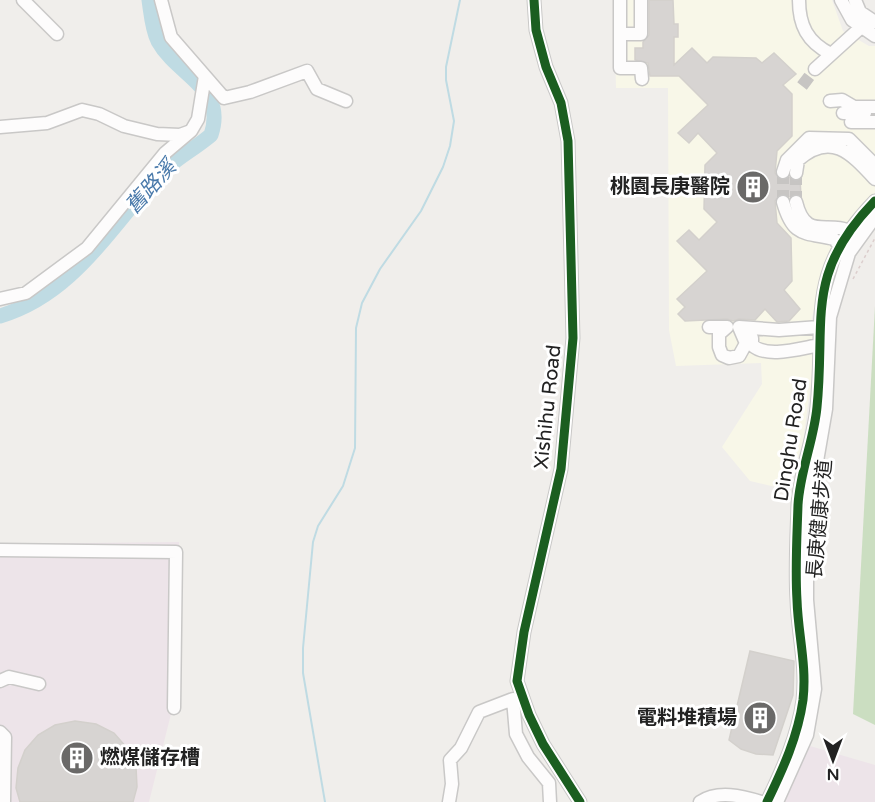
<svg xmlns="http://www.w3.org/2000/svg" width="875" height="802" font-family="'Varela Round','Noto Sans TC',sans-serif">
<style>
.industrial{fill:#ede4e9}
.education{fill:#f8f7e8}
.forest{fill:#cbdec1}
.lines{fill:none;stroke-linecap:round;stroke-linejoin:round}
.stream{stroke:#bfdbe3;stroke-width:2}
.river{stroke:#bfdbe3;stroke-width:15}
.building{fill:#d7d4d2;stroke:#d3d0cc;stroke-width:1.5}
.minor-tunnel{stroke:#c7c5c3;stroke-width:12;stroke-dasharray:12 6;stroke-linecap:butt}
.minor-casing{stroke:#c9c8c7;stroke-width:15}
.path{stroke:#dccecd;stroke-width:1.5;stroke-dasharray:3 3;stroke-linecap:butt}
.minor{stroke:#fdfcfc;stroke-width:12}
.cycleway-casing{stroke:#fff;stroke-width:13}
.cycleway{stroke:#1b5e20;stroke-width:9}
.labels{text-anchor:middle;dominant-baseline:central;stroke-width:6;stroke-linejoin:round;paint-order:stroke}
.poi-label{font-size:20px;font-weight:bold;fill:#222;stroke:#fff;text-anchor:end}
.street-label{font-size:20px;fill:#222;stroke:#fff}
.water-label{font-size:21px;font-style:italic;fill:#4a7aab;stroke:#fff}
</style>
<rect width="100%" height="100%" fill="#f0eeeb"/>
<path class="industrial" d="M179 542 175 698 149 802H0V544Z
M810 746 875 765V802H779Z"/>
<path class="education" d="M614 0H832L843 31 869 46H875V193L840 230 822 270 812 318V375L803 442 788 490 750 481 722 447 762 384 761 363 676 366 669 330 668 88H616Z"/>
<path class="forest" d="M875 306V725L853 714Z"/>
<g class="lines">
<path class="stream" d="M325 802 303 673V648L313 542 318 526 343 486 355 448 356 328 362 303 380 269 421 211 443 167 450 146 454 121 446 80V67L460 0"/>
<path class="river" d="M0 316C71 295 107 232 154 180 171 161 192 151 211 135 227 87 178 77 158 41 152 29 151 13 149 0"/>
</g>
<path class="building" d="M649 0H673L674 24H678V37H674V65L692 48 707 63 713 57 756 58 762 63 774 53 796 74 783 85 792 94V136L777 151 775 173 781 180 789 177 794 181 800 180 801 195 794 194 789 197 781 194 775 201 777 223 791 238 792 281 784 290 800 309 789 321 777 322 765 309 755 320 739 319 733 321 727 319 685 321 678 314 685 307 677 299 707 271 677 241 689 230 699 240 717 222 704 209 705 165 717 153 698 133 689 143 678 133 708 105 679 76H650L648 63 635 60V48H643V42L649 35Z
M750 651 794 661 793 695 773 755 756 754 741 749 729 740Z
M75 721 96 724 114 733 127 748 136 767 137 787 133 802H20L16 788 18 768 25 750 38 735 55 725Z"/>
<g class="lines">
<path class="minor-tunnel" d="M802 86 815 69
M783 172V202
M796 173V202"/>
<defs>
<path id="minor" d="M23 0 57 34
M161 0 171 37 224 98 250 92 307 71 317 89 346 101
M534 0 536 30 546 67 561 103 568 141 573 338 561 469 524 632 517 681 529 715 543 744 580 802
M620 0V68H641L642 79
M799 0C799 25 807 42 831 54
M841 0 852 20 875 36
M855 0 860 12 875 22
M620 34H641V0
M815 69 869 20
M830 101 842 100 854 107H875
M843 113H865
M851 122H875
M0 127 47 123 82 110 99 114 124 126 157 134 180 135 191 131 198 119 205 76
M783 172 787 160 809 138 849 139 875 165
M796 173 798 160C831 131 851 153 875 179
M783 202C793 237 803 232 834 239L839 245
M796 202C806 243 829 218 853 233
M0 299 26 293 87 248 165 153 191 131
M709 327H727
M727 327 719 334V347L722 355 729 358 739 356 750 336
M752 338V345C767 359 801 348 820 345
M745 341 739 327 779 330 819 327
M0 550 176 552 174 708
M0 681 9 677 39 684
M0 732 5 737 4 802
M449 802 452 784 450 760 461 748 479 712 513 699 516 734 528 757 549 783 550 802
M700 802C718 790 742 796 761 802
M767 802C783 769 798 736 803 700 807 665 798 634 797 600 795 569 797 536 798 505 800 471 814 440 817 407 826 318 804 274 875 201
M777 802 807 735 815 689 807 600V550L811 496 826 409 830 317 849 253 875 217"/>
</defs>
<use href="#minor" class="minor-casing"/>
<path class="path" d="M853 279 875 238"/>
<use href="#minor" class="minor"/>
<defs>
<path id="cycleway" d="M534 0 536 30 546 67 561 103 568 141 573 338 561 469 524 632 517 681 529 715 543 744 580 802
M767 802C783 769 798 736 803 700 807 665 798 634 797 600 795 569 797 536 798 505 800 471 814 440 817 407 826 318 804 274 875 201"/>
</defs>
<use href="#cycleway" class="cycleway-casing"/>
<use href="#cycleway" class="cycleway"/>
</g>
<defs>
<symbol id="building-disc" viewBox="-11 -11 22 22"><circle r="9.5" fill="#6a6968" stroke="#fff"/><path d="M-4-6H4V6H1V3H-1V6H-4ZM-2.5-4.3h1.7v1.8h-1.7ZM.8-4.3h1.7v1.8H.8ZM-2.5-1h1.7V.8h-1.7ZM.8-1h1.7V.8H.8Z" fill="#fff"/></symbol>
</defs>
<g fill-rule="evenodd">
<use href="#building-disc" x="734" y="168" width="38" height="38"/>
<use href="#building-disc" x="741" y="699" width="38" height="38"/>
<use href="#building-disc" x="58" y="739" width="38" height="38"/>
</g>
<g class="labels">
<g class="poi-label">
<text x="730" y="187">桃園長庚醫院</text>
<text x="737" y="718">電料堆積場</text>
<text x="100" y="758" text-anchor="start">燃煤儲存槽</text>
</g>
<g class="street-label">
<text transform="translate(548 407) rotate(-84)">Xishihu Road</text>
<text transform="translate(791 440) rotate(-81)">Dinghu Road</text>
<text transform="translate(820 519) rotate(-85)">長庚健康步道</text>
</g>
<g class="water-label">
<text transform="translate(151 187) rotate(-48)">舊路溪</text>
</g>
</g>
<g transform="translate(833 760) rotate(180)" stroke="#ffffff" stroke-width="4.5" paint-order="stroke">
<path d="M0-4.5L10 22L0 15L-10 22Z" fill="#222222"/>
<text y="-9" font-size="16" font-weight="bold" text-anchor="middle" fill="#222222">N</text>
</g>
</svg>
